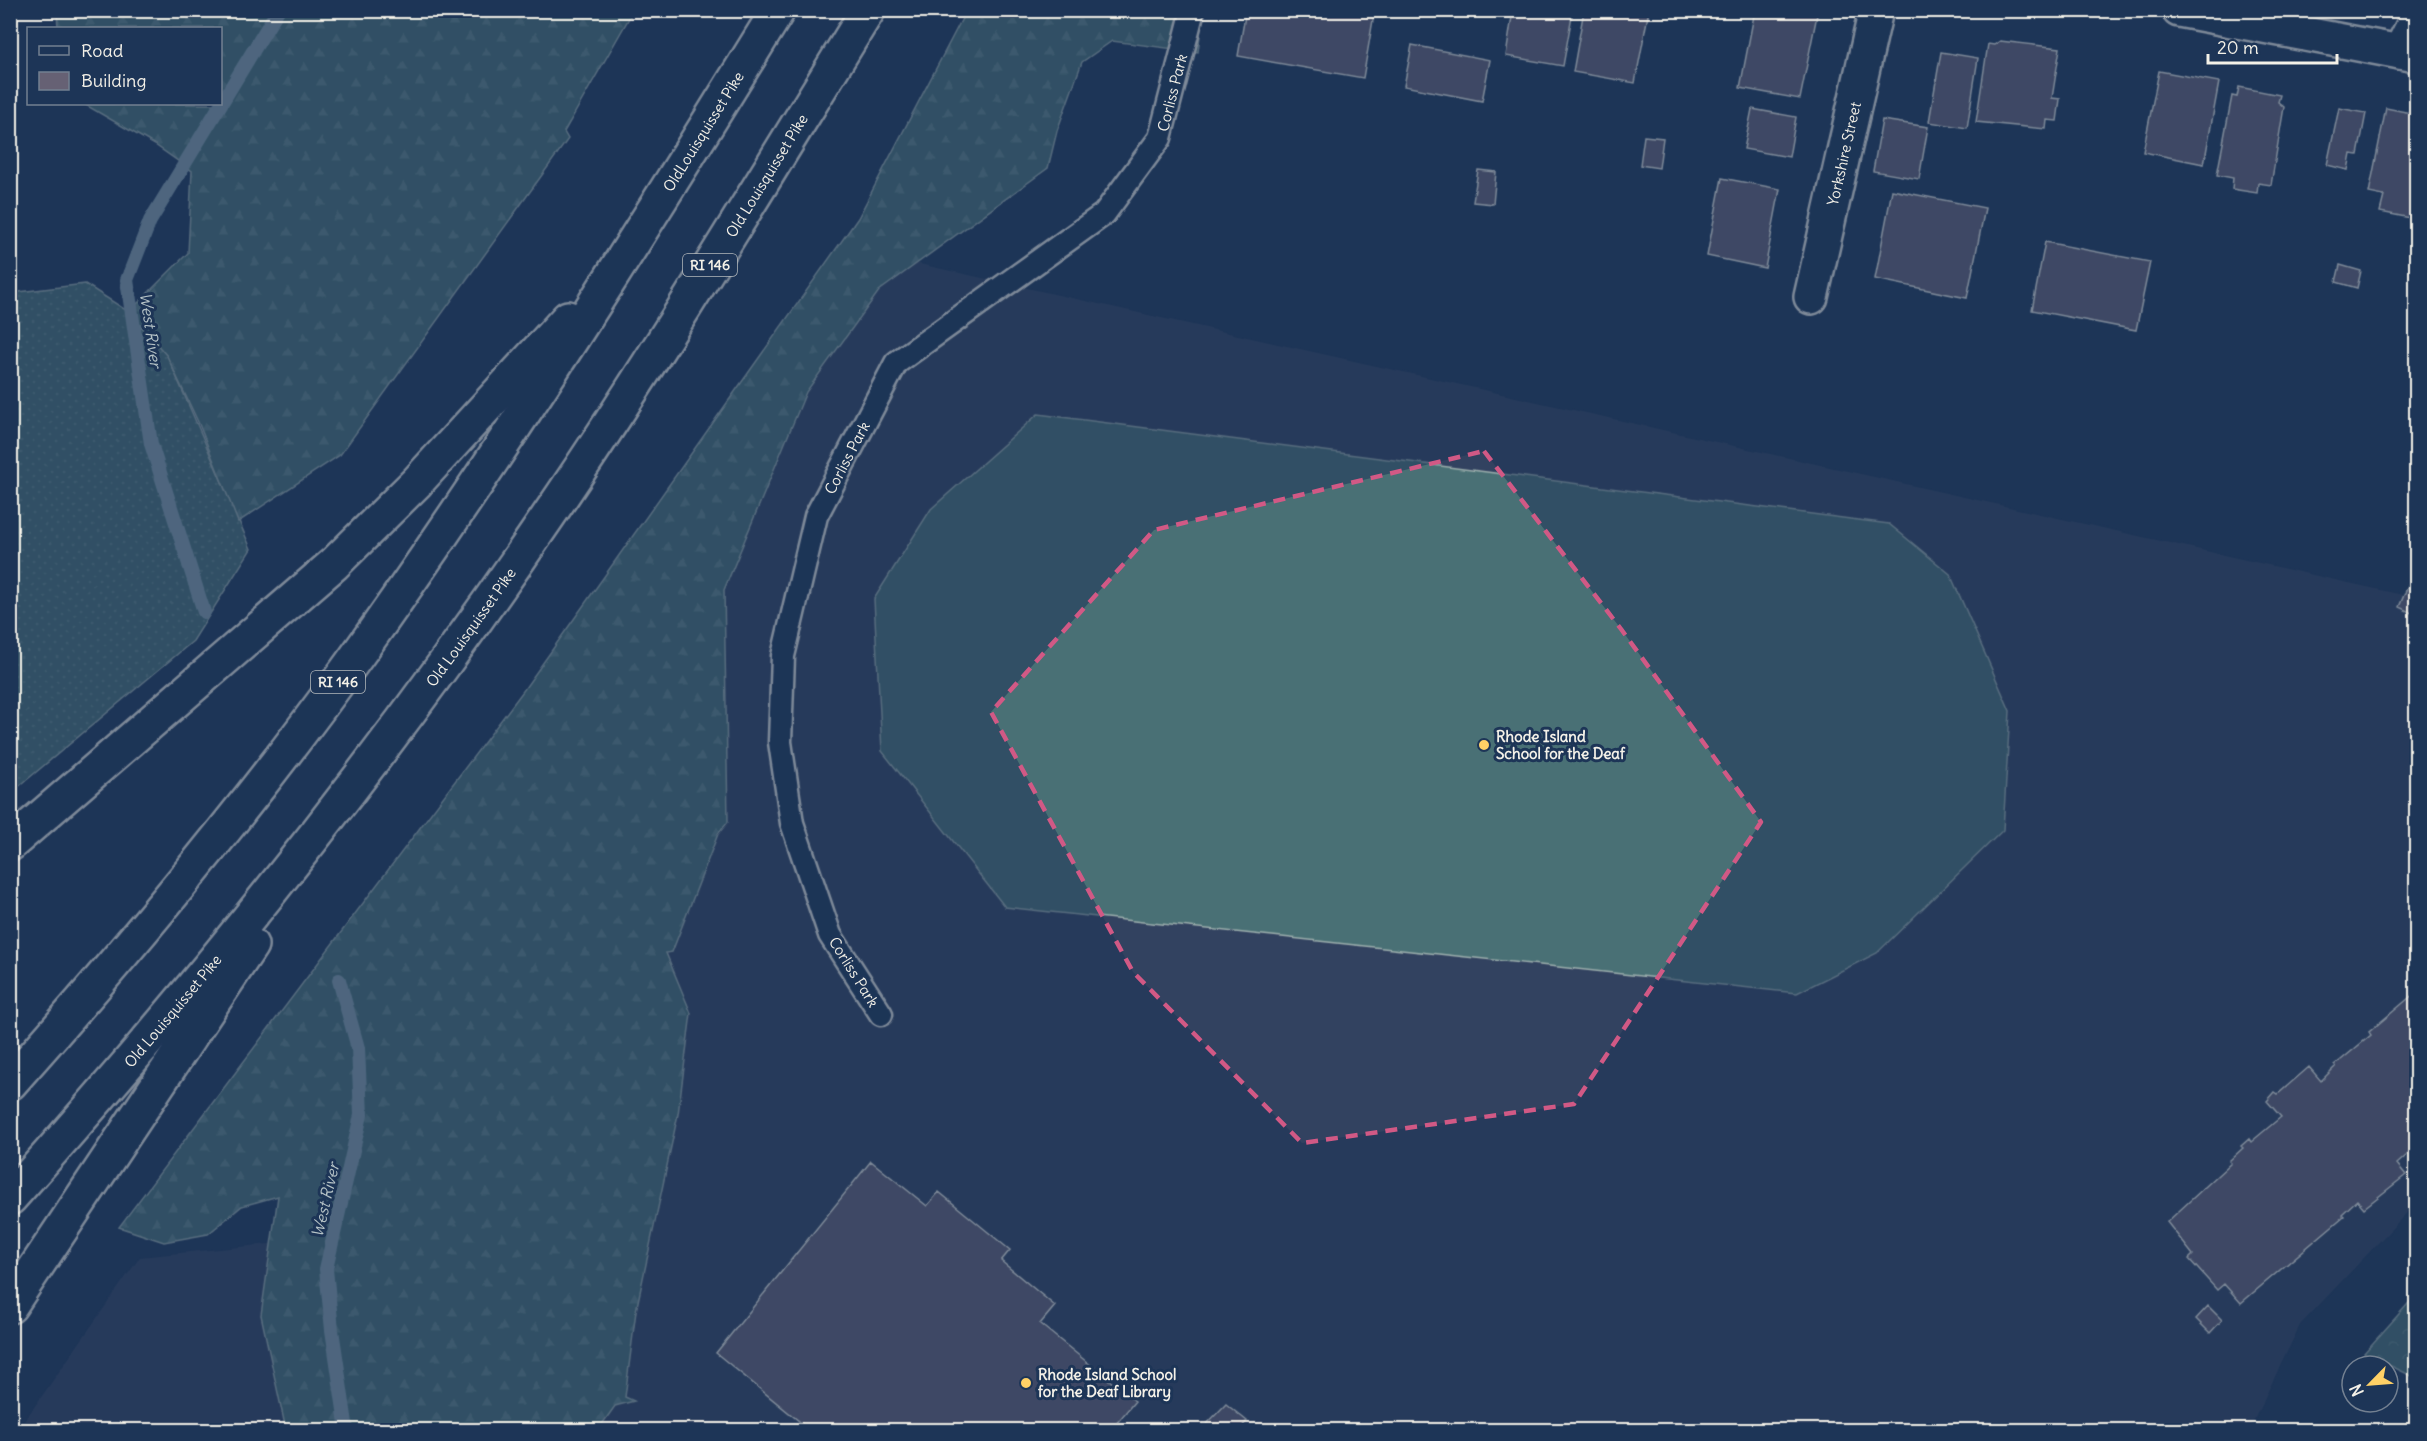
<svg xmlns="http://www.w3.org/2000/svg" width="2427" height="1441" font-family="Delius,sans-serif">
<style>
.built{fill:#334260}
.grass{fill:url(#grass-dots);stroke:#9eb0ae;stroke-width:1.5}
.forest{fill:url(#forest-firs);stroke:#9eb0ae;stroke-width:1.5}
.park{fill:url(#park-crowns);stroke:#9eb0ae;stroke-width:1.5}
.pitch{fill:#497075;stroke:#9eb0ae;stroke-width:1.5}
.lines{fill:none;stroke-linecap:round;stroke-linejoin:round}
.stream{stroke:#89a1ae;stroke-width:14}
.building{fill:#666174;stroke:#f4f1e8;stroke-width:1.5}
.lane-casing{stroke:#f4f1e8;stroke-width:27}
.street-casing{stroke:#f4f1e8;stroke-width:38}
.secondary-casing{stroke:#f4f1e8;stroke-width:38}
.highway-casing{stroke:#f4f1e8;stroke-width:38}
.lane{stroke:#1d3557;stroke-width:22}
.street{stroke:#1d3557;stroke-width:33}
.secondary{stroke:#1d3557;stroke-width:33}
.highway{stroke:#1d3557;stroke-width:33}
.marked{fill:none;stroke:#d15985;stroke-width:4.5;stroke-dasharray:12 8;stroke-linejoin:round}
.poi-dot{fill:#ffd166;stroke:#1d3557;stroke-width:2}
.labels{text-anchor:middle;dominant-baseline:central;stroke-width:6;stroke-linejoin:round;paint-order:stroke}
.shield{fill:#1d3557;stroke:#b4b9bc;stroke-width:1.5}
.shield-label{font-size:14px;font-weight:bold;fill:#f4f1e8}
.street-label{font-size:15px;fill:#f4f1e8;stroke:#1d3557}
.poi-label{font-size:15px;font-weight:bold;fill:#f4f1e8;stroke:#1d3557;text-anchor:start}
.water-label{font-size:16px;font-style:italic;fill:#b5c2c6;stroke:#1d3557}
</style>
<defs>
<pattern id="grass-dots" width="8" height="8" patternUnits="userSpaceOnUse" patternTransform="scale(1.5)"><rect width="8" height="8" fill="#497075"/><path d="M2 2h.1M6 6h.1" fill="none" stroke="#648589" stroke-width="1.8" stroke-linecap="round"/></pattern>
<pattern id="forest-firs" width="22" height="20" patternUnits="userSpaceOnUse" patternTransform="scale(1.5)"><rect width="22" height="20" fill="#497075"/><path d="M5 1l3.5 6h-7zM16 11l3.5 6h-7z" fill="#648589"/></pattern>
<pattern id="park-crowns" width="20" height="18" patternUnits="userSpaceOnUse" patternTransform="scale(1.5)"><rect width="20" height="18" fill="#497075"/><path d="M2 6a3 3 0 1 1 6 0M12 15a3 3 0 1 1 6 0" fill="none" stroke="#648589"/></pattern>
</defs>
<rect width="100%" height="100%" fill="#1d3557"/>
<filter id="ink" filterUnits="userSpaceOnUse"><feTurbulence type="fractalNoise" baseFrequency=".0167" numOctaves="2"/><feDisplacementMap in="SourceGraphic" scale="12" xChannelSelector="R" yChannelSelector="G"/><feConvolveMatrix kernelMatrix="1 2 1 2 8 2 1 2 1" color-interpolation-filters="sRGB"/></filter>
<g filter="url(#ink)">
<path class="built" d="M843 247 2416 598V1203L2300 1325 2249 1430H408Z
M320 1239 309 1430H18L140 1257Z"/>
<path class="grass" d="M85 284 129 312 167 355 251 549 193 641 11 793V293Z"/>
<path class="forest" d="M57 11V10L633 11 564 132 568 139 340 455 238 522 199 424 167 356 129 312 188 253 192 171 155 145 84 104H220V28H58Z
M966 11H1203L1198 52 1112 41 1082 62 1057 131 1048 168 879 291 806 392 724 590 728 822 718 834 672 952 666 953 691 1013 678 1114 636 1311 625 1397 634 1401 615 1406 598 1430H286L261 1315 278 1196 242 1206 208 1234 164 1242 119 1227 523 691 858 218Z"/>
<path class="park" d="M2416 1295V1378L2364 1353Z"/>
<path class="pitch" d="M1038 414 1889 524 1950 574 2010 711 2003 830 1877 953 1797 993 1005 907 882 751 874 599 931 509Z"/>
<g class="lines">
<path class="stream" d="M204 612 151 444 127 280 150 221 278 10
M339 980 358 1048 361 1115 326 1269 332 1330 347 1430"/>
</g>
<path class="building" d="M1246 10H1354L1374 14 1363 78 1238 56Z
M1513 10H1573L1563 66 1506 56Z
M1584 10H1649L1635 83 1573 72Z
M1755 10H1818L1800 99 1740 88Z
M2000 41 2060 48 2052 98 2060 99 2057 121 2047 120 2046 129 1976 122 1988 44 1994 45Z
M1412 45 1490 60 1482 101 1404 86Z
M1941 52 1978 58 1967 128 1929 122Z
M2159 71 2219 82 2204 164 2143 152Z
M2239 87 2280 95 2278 102 2284 107 2271 185 2258 183 2257 193 2232 189 2233 178 2217 175 2232 96 2237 97Z
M2339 108 2366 113 2358 155 2351 154 2348 170 2327 165Z
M2386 108 2416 114V219L2380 212 2384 196 2369 193Z
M1752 109 1796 117 1789 157 1744 149Z
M1882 120 1928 127 1919 179 1873 171Z
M1644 136 1663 138 1659 168 1640 165Z
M1478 170 1496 172 1493 204 1473 202Z
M1722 178 1780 189 1765 268 1707 256Z
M1892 190 1985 208 1967 298 1875 279Z
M2045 242 2150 262 2136 330 2032 310Z
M2340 265 2361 271 2357 288 2336 282Z
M2416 567V615L2399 607Z
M2416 992V1147L2397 1164 2406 1175 2364 1208 2357 1200 2342 1214 2344 1216 2241 1303 2224 1284 2217 1290 2189 1259 2193 1255 2167 1222 2231 1163 2229 1161 2243 1148 2241 1146 2249 1139 2251 1142 2281 1117 2267 1101 2275 1092 2278 1094 2309 1067 2321 1081 2336 1066 2335 1065 2371 1035 2369 1032Z
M871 1161 927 1206 939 1192 1010 1250 1001 1261 1055 1306 1040 1324 1135 1401 1111 1430H810L716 1353Z
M2208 1306 2222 1320 2210 1333 2196 1319Z
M1226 1404 1247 1421 1239 1430H1201Z"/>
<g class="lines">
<defs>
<g id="lane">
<path id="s1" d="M881 1014 830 935 792 823 780 742 783 656 816 516 896 363 1104 214 1160 138 1193 10"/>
</g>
<g id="street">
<path d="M2400 52 2416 20"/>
<path id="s2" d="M1811 297 1876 10"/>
</g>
<path id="secondary" d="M2179 10 2416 55"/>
<g id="highway">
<path d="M10 844 334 564 417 482 568 318"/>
<path id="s3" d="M10 1083C131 947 248 807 354 660 505 450 642 231 778 10"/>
<path id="s4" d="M10 1198C204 982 386 755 549 515 661 351 763 180 868 10"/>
<path d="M10 1306 251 945"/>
</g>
</defs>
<use href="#lane" class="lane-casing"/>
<use href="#street" class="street-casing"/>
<use href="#secondary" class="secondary-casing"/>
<use href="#highway" class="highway-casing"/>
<use href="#lane" class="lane"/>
<use href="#street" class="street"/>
<use href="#secondary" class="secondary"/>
<use href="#highway" class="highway"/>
</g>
</g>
<path d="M0 0H2427V1441H0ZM1484 451 1621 629 1761 822 1574 1104 1302 1143 1133 972 991 712 1154 530Z" fill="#1d3557" fill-opacity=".55" fill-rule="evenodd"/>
<path class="marked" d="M1484 451 1621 629 1761 822 1574 1104 1302 1143 1133 972 991 712 1154 530Z"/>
<g class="poi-dot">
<circle cx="1484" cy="745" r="6"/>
<circle cx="1026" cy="1383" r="6"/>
</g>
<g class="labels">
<g class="shield">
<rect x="683" y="254" width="54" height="22" rx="4.5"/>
<rect x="311" y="671" width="54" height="22" rx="4.5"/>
</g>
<g class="shield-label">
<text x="710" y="265">RI 146</text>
<text x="338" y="682">RI 146</text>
</g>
<g class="street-label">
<text stroke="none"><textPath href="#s1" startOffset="1094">Corliss Park</textPath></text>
<text stroke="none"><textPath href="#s3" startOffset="1179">OldLouisquisset Pike</textPath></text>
<text stroke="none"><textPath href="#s2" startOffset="147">Yorkshire Street</textPath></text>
<text stroke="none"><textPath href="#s4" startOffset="1274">Old Louisquisset Pike</textPath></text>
<text stroke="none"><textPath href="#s1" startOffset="590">Corliss Park</textPath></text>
<text stroke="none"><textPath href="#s4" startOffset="734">Old Louisquisset Pike</textPath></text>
<text transform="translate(854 972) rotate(58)">Corliss Park</text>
<text stroke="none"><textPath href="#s4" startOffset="248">Old Louisquisset Pike</textPath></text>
</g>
<g class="poi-label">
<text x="1496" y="736">Rhode Island<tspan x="1496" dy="17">School for the Deaf</tspan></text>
<text x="1038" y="1374">Rhode Island School<tspan x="1038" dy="17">for the Deaf Library</tspan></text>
</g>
<g class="water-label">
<text transform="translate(151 330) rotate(82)">West River</text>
<text transform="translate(325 1200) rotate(-77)">West River</text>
</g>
</g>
<rect width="2427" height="1441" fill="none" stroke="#1d3557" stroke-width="36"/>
<rect x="18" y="18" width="2391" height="1405" fill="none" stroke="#f4f1e8" stroke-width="2" filter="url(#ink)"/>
<rect x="27" y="27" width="195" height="78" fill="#1d3557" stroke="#738091" stroke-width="1.5"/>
<rect x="39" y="46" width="30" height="9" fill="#1d3557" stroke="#738091" stroke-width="1.5"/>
<text x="81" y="57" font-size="18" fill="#f4f1e8">Road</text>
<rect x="39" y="72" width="30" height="18" fill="#666174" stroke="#738091" stroke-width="1.5"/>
<text x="81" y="87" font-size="18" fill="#f4f1e8">Building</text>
<g transform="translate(2370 1384) rotate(245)"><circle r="28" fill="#1d3557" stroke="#738091" stroke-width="1.5"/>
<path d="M0-4.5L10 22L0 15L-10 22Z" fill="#ffd166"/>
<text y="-9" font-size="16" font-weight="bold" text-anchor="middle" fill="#f4f1e8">N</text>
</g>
<path d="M2208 54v9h129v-9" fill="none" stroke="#f4f1e8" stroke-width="3"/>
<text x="2217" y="54" font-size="18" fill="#f4f1e8" stroke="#1d3557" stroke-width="4.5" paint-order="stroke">20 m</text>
</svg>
